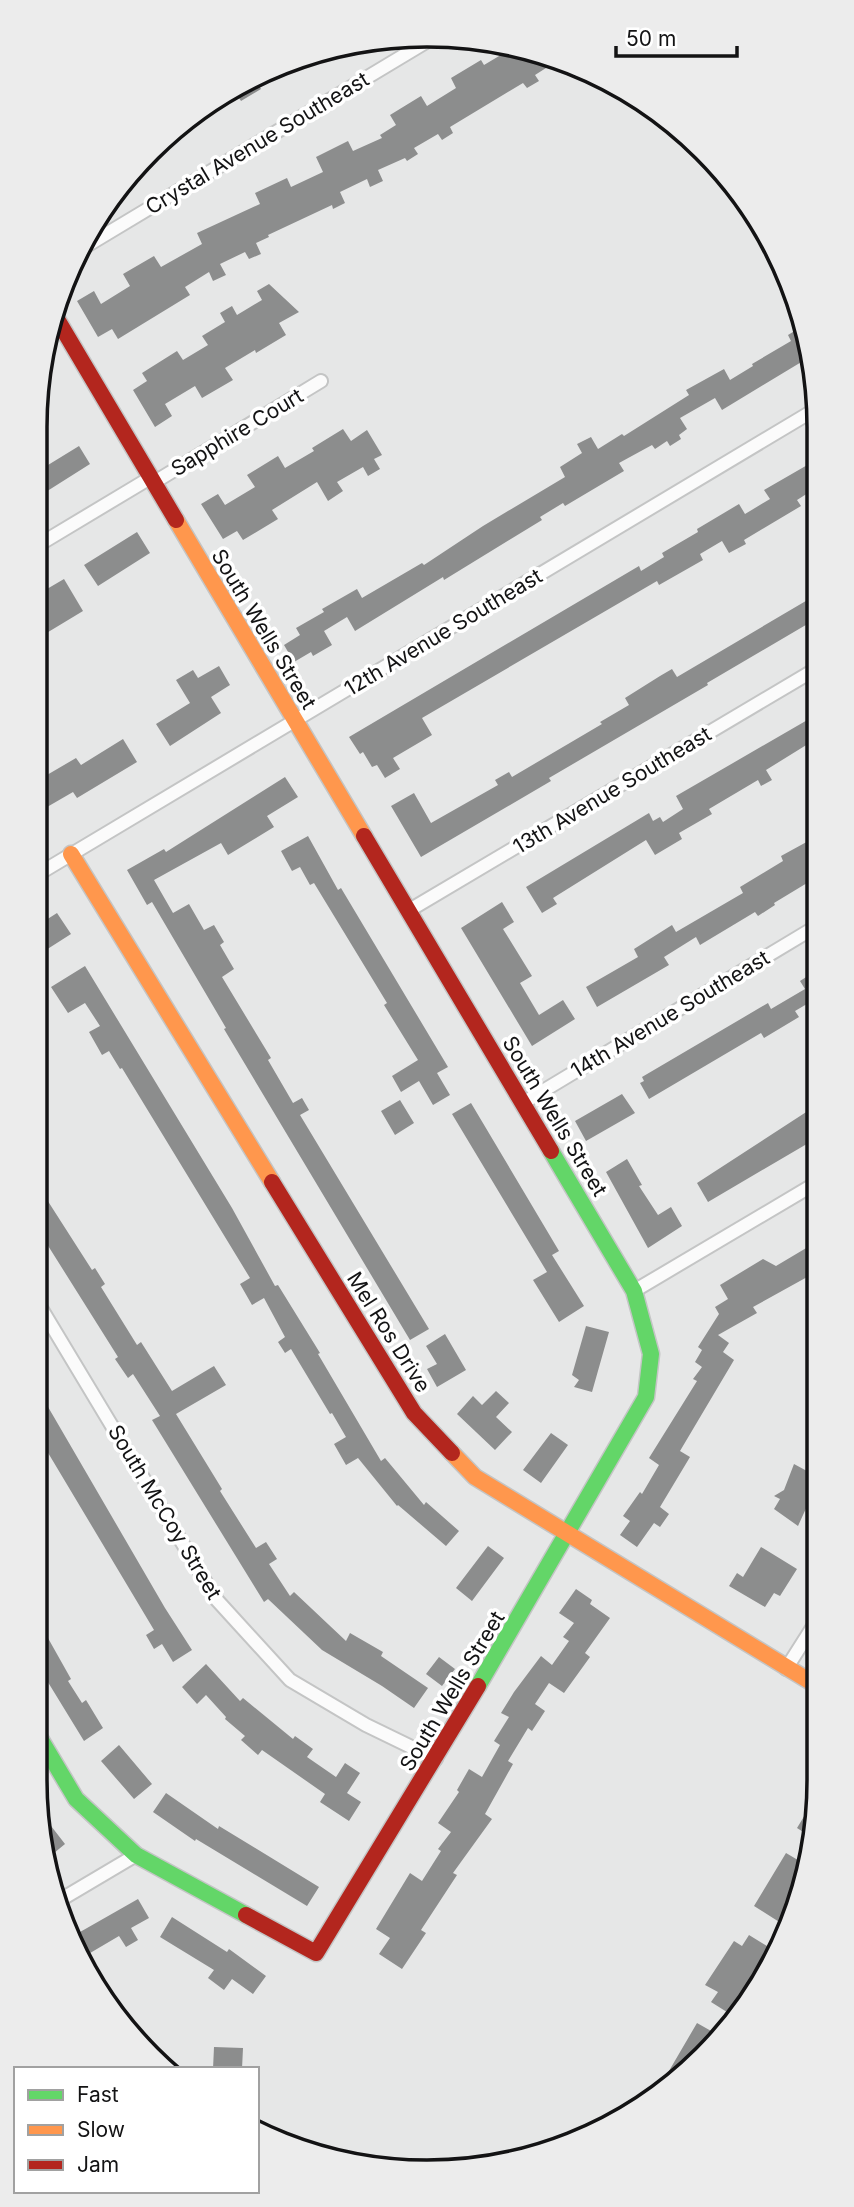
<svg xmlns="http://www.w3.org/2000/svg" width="854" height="2207" font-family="Inter,sans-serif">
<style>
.building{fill:#8c8d8d}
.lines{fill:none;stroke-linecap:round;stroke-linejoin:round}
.street-casing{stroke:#c4c5c5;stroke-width:16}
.fast-casing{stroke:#c4c5c5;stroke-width:19}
.slow-casing{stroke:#c4c5c5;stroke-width:19}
.jam-casing{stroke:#c4c5c5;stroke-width:19}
.street{stroke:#fbfbfb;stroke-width:12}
.fast{stroke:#63d668;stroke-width:16}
.slow{stroke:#ff974d;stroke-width:16}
.jam{stroke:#b3261e;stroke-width:16}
.labels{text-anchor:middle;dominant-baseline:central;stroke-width:7;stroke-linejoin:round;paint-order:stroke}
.street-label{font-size:21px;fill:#131314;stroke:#fff}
.rim{fill:none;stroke:#131314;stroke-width:3.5}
</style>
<rect width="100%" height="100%" fill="#e6e7e7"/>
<path class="building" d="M514 47 529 48 557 61 535 75 539 81 527 88 523 83 450 127 453 133 442 140 438 134 414 148 418 154 407 161 405 158 378 170 383 181 370 187 367 179 340 192 345 203 333 209 332 205 268 235 269 237 256 243 261 254 249 259 245 252 220 264 226 275 213 281 209 272 185 287 190 295 118 339 112 329 98 337 77 301 94 291 101 304 130 286 123 274 154 256 161 267 202 244 197 233 260 204 255 193 287 178 291 187 323 172 316 157 348 141 353 151 382 138 380 135 396 125 390 115 421 96 427 106 456 88 451 78 481 60 484 65Z
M255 79 261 89 241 101 232 87Z
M269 284 299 312 279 323 286 335 256 353 255 350 225 368 233 380 202 398 195 386 165 404 172 416 155 427 133 390 147 381 142 373 177 351 183 360 208 345 202 336 225 322 220 313 232 306 237 315 262 300 257 291Z
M801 327 813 368 809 370 803 361 722 410 715 398 680 418 687 429 679 435 681 439 670 446 667 441 655 449 652 445 619 463 624 471 565 506 563 503 540 517 542 520 444 580 443 577 355 631 347 617 324 631 332 645 313 656 311 652 294 662 284 645 300 635 296 628 324 612 322 609 357 589 362 598 422 563 424 565 483 526 565 477 560 467 582 453 577 444 591 437 598 449 622 434 624 436 689 395 686 390 724 369 730 380 753 366 752 364 791 341 788 335Z
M343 429 351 441 367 430 382 455 374 459 380 469 368 476 363 467 337 482 343 491 328 501 317 482 272 510 278 519 243 540 237 531 223 539 201 504 218 494 225 505 255 487 247 475 278 456 285 468 314 451 312 448Z
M79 446 90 464 41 495 35 485V473Z
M816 460V488L797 500 801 506 744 540 746 544 729 553 722 541 700 554 703 560 659 585 657 581 422 718 432 735 393 758 400 769 385 778 377 765 372 767 363 752 360 754 349 737 639 566 641 571 664 557 662 553 698 532 697 529 739 504 745 514 770 499 764 490Z
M137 532 150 553 98 586 84 565Z
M64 579 83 611 35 640V596Z
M816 595V619L707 683 708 685 549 778 551 781 421 857 391 806 414 793 431 823 498 785 495 780 509 772 512 777 602 724 600 722 629 705 625 698 660 676 672 669 677 677Z
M219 666 230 685 211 697 221 713 170 746 156 724 190 703 176 680 193 670 198 678Z
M816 715V739L766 770 772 780 761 786 758 780 709 809 712 814 679 833 682 839 655 855 646 840 553 898 557 904 542 913 526 887 649 813 653 821 660 817 663 822 683 809 676 796Z
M123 739 137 762 77 798 73 792 35 814V782L76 758 81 765Z
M285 777 298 797 267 816 274 827 228 855 221 843 154 880 173 913 189 904 204 930 214 925 224 942 220 945 234 969 222 977 271 1058 268 1060 293 1103 302 1098 309 1110 300 1115 429 1329 410 1340 224 1029 226 1028 152 902 147 905 127 870 164 849 166 852Z
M308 836 338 890 341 888 448 1067 437 1073 450 1095 433 1105 419 1081 401 1092 392 1076 418 1060 384 1005 387 1003 314 883 310 885 300 867 292 871 281 851Z
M812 839 817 846V877L774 903 775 905 758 916 755 912 700 945 696 937 664 957 669 965 597 1007 586 987 638 957 634 949 672 925 676 932 743 893 740 887 783 861 781 856Z
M502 902 514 922 503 929 532 976 520 983 539 1015 563 1000 575 1019 532 1046 461 928Z
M57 913 71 934 35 957V927Z
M85 966 232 1208 275 1286 278 1285 320 1353 318 1354 381 1461 385 1458 424 1505 426 1502 459 1531 446 1546 398 1505 397 1506 358 1458 346 1465 334 1444 346 1437 332 1413 330 1414 291 1349 285 1353 278 1342 285 1337 264 1298 252 1305 240 1284 250 1278 122 1068 120 1069 109 1051 102 1055 89 1032 100 1026 85 1003 68 1013 51 987Z
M817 970V1008L812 1001 795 1011 799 1017 764 1038 761 1033 649 1099 640 1083 644 1081 642 1077 768 1003 771 1009 805 989 800 981Z
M622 1094 635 1113 586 1141 575 1121Z
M400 1100 414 1123 395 1135 381 1111Z
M471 1103 559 1251 552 1255 584 1306 559 1322 533 1280 547 1272 452 1114Z
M817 1105V1138L708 1202 697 1183Z
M627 1159 642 1185 639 1186 658 1215 671 1207 682 1226 648 1248 606 1172Z
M35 1181 92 1270 95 1268 105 1284 101 1287 137 1345 141 1342 172 1391 214 1366 226 1385 176 1414 222 1489 220 1491 256 1548 266 1542 277 1559 269 1564 290 1596 294 1592 346 1641 350 1633 383 1652 381 1656 428 1688 414 1708 382 1686 322 1650 268 1599 264 1602 152 1420 160 1416 133 1374 128 1378 115 1359 118 1357 35 1225Z
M818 1241V1271L753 1307 757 1313 718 1335 729 1343 723 1352 734 1360 680 1451 690 1457 660 1507 669 1514 660 1527 654 1523 637 1547 620 1535 630 1521 623 1516 640 1492 642 1494 659 1465 649 1458 697 1381 693 1379 702 1367 695 1362 702 1350 698 1347 719 1314 715 1307 728 1299 720 1285 763 1259 776 1266Z
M586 1326 609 1332 592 1392 574 1387 579 1380 572 1375Z
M445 1334 466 1370 437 1387 427 1369 437 1364 426 1346Z
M496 1391 509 1403 496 1417 512 1432 495 1450 457 1414 473 1396 482 1405Z
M44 1400 165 1608 192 1650 173 1662 162 1644 154 1649 146 1635 154 1630 35 1431V1406Z
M551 1433 568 1445 541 1483 523 1470Z
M794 1464 818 1477V1507L808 1504 798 1526 774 1509 780 1499 774 1496 784 1490Z
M488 1546 504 1558 472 1601 456 1588Z
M761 1547 797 1569 780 1596 774 1593 765 1607 729 1586 737 1573 743 1577Z
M576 1589 592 1600 590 1604 610 1618 585 1653 590 1657 564 1693 549 1683 535 1704 545 1711 532 1731 528 1728 508 1761 513 1764 485 1814 492 1819 453 1873 457 1875 421 1930 426 1933 402 1969 379 1954 390 1938 376 1929 410 1873 422 1881 441 1851 438 1849 451 1832 438 1823 459 1792 457 1790 469 1769 482 1777 500 1745 494 1741 509 1717 501 1713 514 1692 541 1656 552 1665 569 1641 563 1637 574 1623 559 1613Z
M35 1615 71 1679 68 1681 82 1703 86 1700 103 1728 84 1741 35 1661Z
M439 1657 455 1669 442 1686 426 1674Z
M206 1664 240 1701 243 1698 293 1739 295 1736 313 1749 307 1757 336 1777 345 1763 360 1773 347 1793 361 1802 349 1821 320 1802 325 1794 262 1750 258 1755 241 1740 245 1736 225 1719 226 1717 206 1695 197 1704 182 1687Z
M119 1745 152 1784 134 1799 101 1761Z
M166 1793 218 1829 219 1826 319 1887 307 1906 196 1839 195 1841 153 1812Z
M817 1795 811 1837 797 1828Z
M41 1813 65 1844 48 1858Z
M786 1853 808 1866 806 1882 784 1925 754 1906Z
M138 1899 149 1918 131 1928 138 1940 126 1947 119 1936 85 1956 73 1936Z
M172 1917 227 1952 229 1949 266 1976 253 1994 232 1979 224 1990 208 1978 214 1970 160 1937Z
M749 1935 772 1949 745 1997 748 1999 738 2019 711 2002 718 1992 705 1985 734 1941 742 1946Z
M697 2023 720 2036 662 2090 659 2088Z
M214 2047 243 2048 242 2069H213Z"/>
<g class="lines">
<defs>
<path id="street" d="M88 245 426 42
M153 483 321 381
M35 547 150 478
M35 876 816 409
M408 911 816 669
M523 1103 817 926
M634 1291 818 1182
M35 1298 216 1599 290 1680 366 1725 436 1759
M786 1669 819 1617
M55 1903 136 1855"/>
<path id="fast" d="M478 1686 646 1397 651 1354 634 1291 551 1151
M35 1730 76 1799 136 1855 246 1915"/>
<path id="slow" d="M176 520 364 836
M71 854 272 1182
M452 1453 475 1477 819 1687"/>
<path id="jam" d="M54 314 176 520
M364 836 551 1151
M272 1182 414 1413 452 1453
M246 1915 316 1953 478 1686"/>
</defs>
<use href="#street" class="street-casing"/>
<use href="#fast" class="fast-casing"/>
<use href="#slow" class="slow-casing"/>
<use href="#jam" class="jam-casing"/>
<use href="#street" class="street"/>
<use href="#fast" class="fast"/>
<use href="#slow" class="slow"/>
<use href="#jam" class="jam"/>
</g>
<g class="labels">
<g class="street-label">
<text transform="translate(257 143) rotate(-31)">Crystal Avenue Southeast</text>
<text transform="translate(237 432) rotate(-31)">Sapphire Court</text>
<text transform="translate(264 629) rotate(59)">South Wells Street</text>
<text transform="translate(443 632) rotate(-31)">12th Avenue Southeast</text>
<text transform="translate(612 790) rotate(-31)">13th Avenue Southeast</text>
<text transform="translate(670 1014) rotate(-31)">14th Avenue Southeast</text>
<text transform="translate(555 1116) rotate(59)">South Wells Street</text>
<text transform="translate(389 1332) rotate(58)">Mel Ros Drive</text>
<text transform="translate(165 1512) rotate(59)">South McCoy Street</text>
<text transform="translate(452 1691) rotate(-59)">South Wells Street</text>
</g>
</g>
<path d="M0 0H854V2207H0ZM427 47H427A380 380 0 0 1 807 427V1780A380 380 0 0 1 427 2160H427A380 380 0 0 1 47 1780V427A380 380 0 0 1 427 47Z" fill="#ececec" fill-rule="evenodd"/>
<path class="rim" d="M427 47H427A380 380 0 0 1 807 427V1780A380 380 0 0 1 427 2160H427A380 380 0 0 1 47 1780V427A380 380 0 0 1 427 47Z"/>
<rect x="14" y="2067" width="245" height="126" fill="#ffffff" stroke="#a1a1a1" stroke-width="2"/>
<rect x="28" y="2090" width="35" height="10" fill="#63d668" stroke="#a1a1a1" stroke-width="2"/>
<text x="77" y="2102" font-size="21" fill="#131314">Fast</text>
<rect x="28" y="2125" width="35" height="10" fill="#ff974d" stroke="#a1a1a1" stroke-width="2"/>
<text x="77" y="2137" font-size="21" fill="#131314">Slow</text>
<rect x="28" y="2160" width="35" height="10" fill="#b3261e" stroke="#a1a1a1" stroke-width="2"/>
<text x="77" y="2172" font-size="21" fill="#131314">Jam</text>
<path d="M616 46v10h121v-10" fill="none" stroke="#131314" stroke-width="3.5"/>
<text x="626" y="46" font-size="21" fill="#131314" stroke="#ffffff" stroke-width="5" paint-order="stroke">50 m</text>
</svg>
